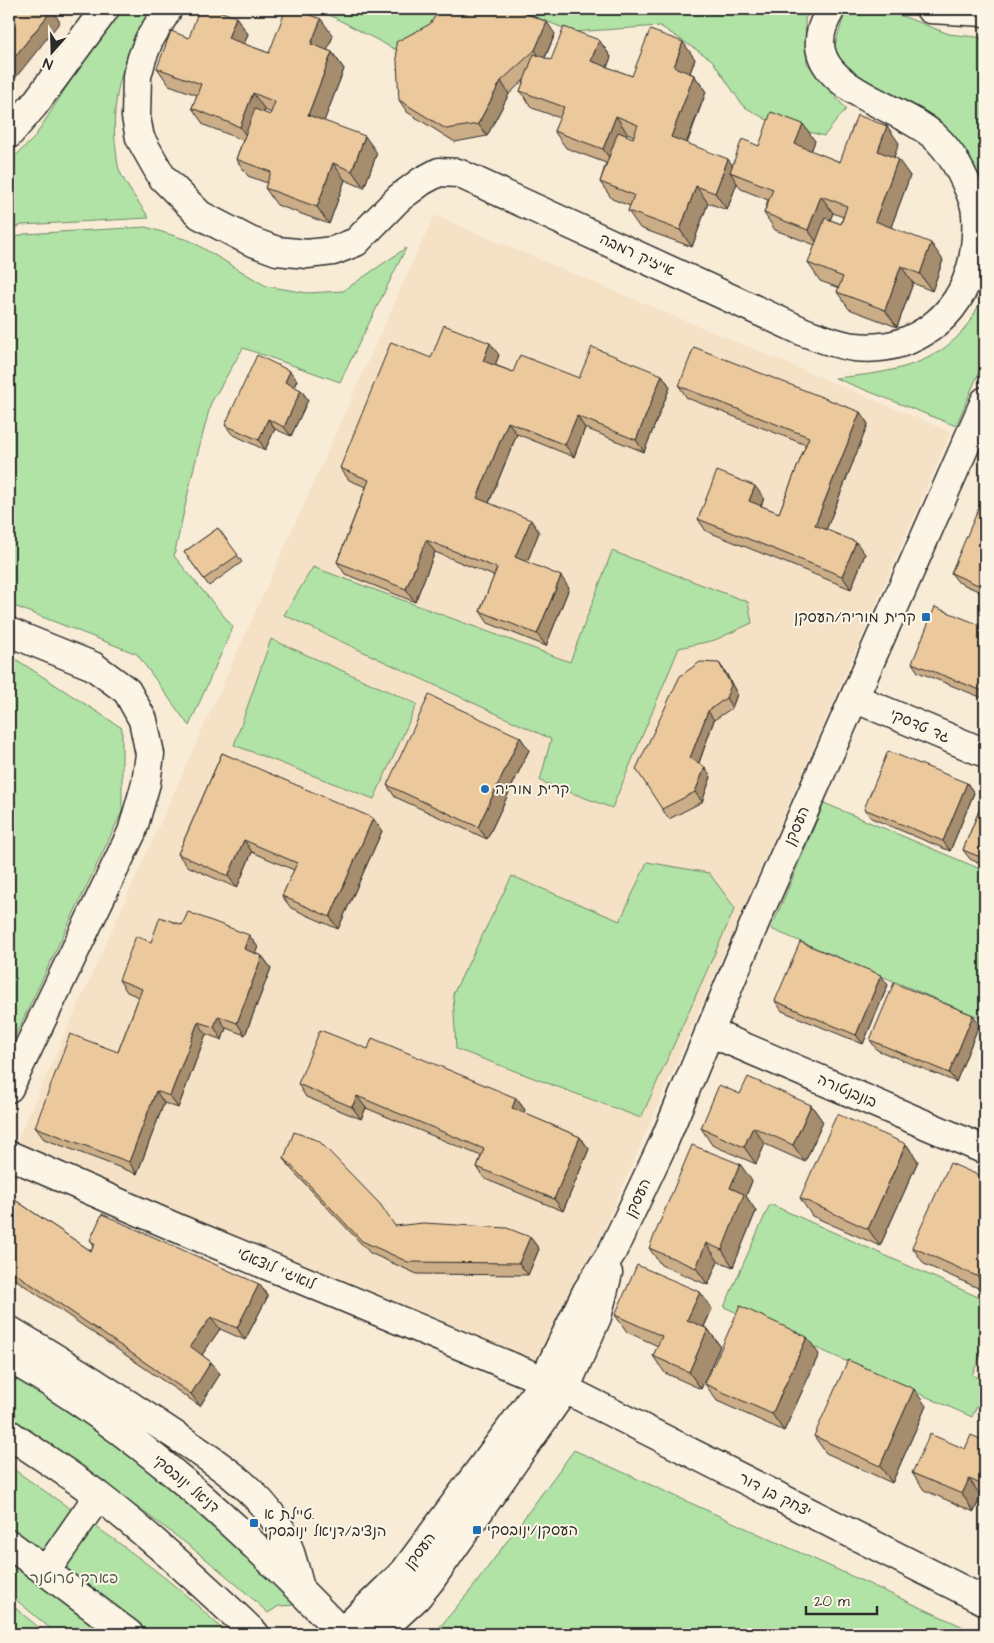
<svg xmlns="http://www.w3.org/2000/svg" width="994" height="1643" font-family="'Architects Daughter','Playpen Sans Hebrew',sans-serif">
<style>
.built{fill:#f5e2c6}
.green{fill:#b0e3a5;stroke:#6e8768}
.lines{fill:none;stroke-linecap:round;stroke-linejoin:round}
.minor-casing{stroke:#2b2b2b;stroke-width:31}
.minor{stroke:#fcf5e5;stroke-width:28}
.wall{fill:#cbad87;stroke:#2b2b2b;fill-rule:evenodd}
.shaded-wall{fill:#a58d6e;stroke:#2b2b2b}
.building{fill:#ecc99d;stroke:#2b2b2b}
.poi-dot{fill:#1f6fb2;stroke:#fcf5e5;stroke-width:2}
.labels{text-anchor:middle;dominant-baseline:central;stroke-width:4;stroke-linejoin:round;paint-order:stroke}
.street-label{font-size:15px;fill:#2b2b2b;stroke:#fcf5e5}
.poi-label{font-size:15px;fill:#2b2b2b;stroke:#fcf5e5;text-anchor:start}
.park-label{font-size:15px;fill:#4c594a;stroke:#fcf5e5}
</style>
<rect width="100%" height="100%" fill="#f9ecd7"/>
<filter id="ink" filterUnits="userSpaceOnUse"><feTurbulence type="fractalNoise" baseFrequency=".02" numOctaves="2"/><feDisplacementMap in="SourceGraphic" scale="10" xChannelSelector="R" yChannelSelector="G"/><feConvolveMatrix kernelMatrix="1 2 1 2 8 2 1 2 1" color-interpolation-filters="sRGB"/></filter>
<g filter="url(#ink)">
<path class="built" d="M434 215 951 432 541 1374 14 1147Z"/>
<path class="green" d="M116 9H154C125 50 109 99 116 150 117 156 117 163 119 169 125 186 140 203 149 218L22 225 9 230V162L34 138Z
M318 9H448L400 52Z
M516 9H810L805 19 807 63 846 109 824 136 769 121 743 106 712 60 660 26 573 32Z
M846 9H884L949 34 985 38V200L970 157 937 120 902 100 856 83 839 66 834 48Z
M146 227 191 241 266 286 307 293 343 291 406 248 340 382 243 348 211 403 193 471 174 556 233 627 189 726 137 654 9 604V239L24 234Z
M985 290V358L956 426 835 378C889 373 946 366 974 314 978 306 983 299 985 290Z
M612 551 748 602 752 623 715 640 679 648 612 808 540 781 551 739 284 615 313 567 570 662Z
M271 639 417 704 374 799 234 745Z
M9 658H14L122 728V812L9 1049Z
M824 803 985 871V1020L771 929Z
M647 862 709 873 735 908 641 1118 456 1049 453 994 512 876 620 921Z
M770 1204 985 1300V1346L972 1375 985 1381V1388L972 1417 724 1307Z
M9 1370 99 1428 184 1497 297 1605 279 1606 268 1613C190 1539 98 1480 9 1420Z
M574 1450 979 1634H434L474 1586Z
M9 1466C83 1519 163 1568 227 1634H57L9 1594Z
M9 1603 42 1630 44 1634H9Z"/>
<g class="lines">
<defs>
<path id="minor" d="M168 9 149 40 142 58 137 76 136 117 140 138 162 177 200 215 250 241 277 251 307 254 333 251 356 242 399 198 422 181 439 172 458 173 804 332C821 338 837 345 855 347 912 353 959 318 972 264 976 248 979 215 973 200 964 176 953 153 934 136 895 101 785 84 831 9
M930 9 985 12
M9 134 34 105 105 9
M9 632 93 666 127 691 143 720 150 754 146 783 132 832 9 1088
M854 698 985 753
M709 1032 985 1150
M9 1155 177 1228 565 1389 985 1601
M9 1330C63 1362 115 1395 167 1430 206 1456 251 1483 277 1523 289 1542 294 1567 300 1588
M9 1358C137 1430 242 1529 343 1634
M9 1434C39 1455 71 1475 100 1497 155 1540 205 1586 255 1634
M9 1544 129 1634
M46 1571 98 1496
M340 1634 405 1571 527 1406 544 1380 587 1291 612 1252 663 1144 756 920 985 401
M377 1634 417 1597 430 1581 565 1389 597 1317 608 1273"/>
</defs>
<use href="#minor" class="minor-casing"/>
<use href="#minor" class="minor"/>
</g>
<path class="wall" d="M236 17 248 34 244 44 269 53 333 36 327 50 332 52 344 69 324 121 377 153 364 188 345 180 329 224 277 205 265 188 267 183 248 176 236 159 243 140 204 125 192 108 197 95 169 85 157 68 189 38ZM265 110 271 113 270 115 264 113Z
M555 34 545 58 551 60 599 40 611 57 607 67 632 76 695 59 690 73 694 75 706 92 687 144 732 165 759 146 815 141 811 151 840 162 899 143 894 157 910 176 891 227 943 260 932 291 913 283 897 327 849 309 837 292 839 288 820 281 808 263 815 245 775 230 764 213 768 200 741 189 737 183 727 210 708 203 692 247 640 228 628 211 630 206 612 199 600 182 606 163 566 148 554 131 560 118 532 108 520 91 525 79 509 94 487 136 455 142 407 112 399 100ZM627 133 634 136 633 138 626 136ZM833 213 843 217 841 224 830 220Z
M499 355 495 365 513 372 579 378 662 375 670 387 644 452 585 428 574 457 517 434 489 503 539 532 527 562 569 588 546 646 488 623 480 611 494 576 435 552 415 602 345 574 337 562 366 487 349 480 340 468 431 358Z
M297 380 294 387 301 390 308 400 291 436 275 429 265 450 232 434 225 425Z
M679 386 860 412 868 424 826 530 865 554 851 589 706 531 698 519 764 498 761 506 779 513 806 445 687 398Z
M985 497V594L958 582 951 573Z
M218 528 242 562 209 586 184 552Z
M985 627V699L918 672 912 663Z
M719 663 726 673 737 694 732 708 714 720 699 763 711 777 702 802 669 819 662 809Z
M520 737 529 750 487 839 395 797 387 785Z
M222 753 382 831 338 929 291 908 282 896 294 870 252 852 237 888 187 866 178 854Z
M967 783 974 793 950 851 871 818 864 809Z
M985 796V866L970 859 963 850Z
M182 925 258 947 255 953 262 956 271 968 245 1035 226 1028 222 1040 206 1034 178 1108 164 1103 137 1174 44 1139 35 1127 118 1052 139 997 127 992 119 980 151 942Z
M888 985 863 1044 782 1011 775 1001Z
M973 1015 979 1025 956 1082 877 1050 870 1040Z
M368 1049 516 1098 525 1110 523 1113 580 1137 589 1149 563 1211 485 1179 477 1167 481 1156 366 1108 361 1119 306 1097 298 1084Z
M740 1094 811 1105 823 1122 805 1162 765 1144 756 1164 712 1145 701 1128Z
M906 1144 918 1161 880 1246 812 1216 800 1198Z
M284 1158 395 1226 530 1237 539 1249 528 1275 417 1274 370 1253 292 1170Z
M985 1178V1291L924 1264 912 1247Z
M752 1181 746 1196 756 1211 733 1267 718 1261 708 1285 661 1265 649 1248Z
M9 1196 91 1251 94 1245 90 1240 259 1284 268 1296 245 1340 220 1329 202 1355 211 1362 220 1374 200 1406 9 1275Z
M700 1292 712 1309 704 1327 708 1329 720 1346 701 1389 665 1373 653 1356 658 1346 627 1332 615 1315Z
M819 1354 784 1431 717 1401 705 1384Z
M926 1406 892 1483 826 1453 814 1436Z
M985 1441V1498L981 1496 974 1512 924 1490 912 1473 965 1449Z"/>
<path class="shaded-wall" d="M52 10 60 22 9 86V64Z
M236 17 248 34 240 55 228 38Z
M321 19 333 36 323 61 311 44Z
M547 22 555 34 543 62 535 50Z
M599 40 611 57 603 78 591 61Z
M683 42 695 59 686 84 674 67Z
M332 52 344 69 320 132 308 115Z
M694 75 706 92 682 154 671 137Z
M501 81 509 94 487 136 478 124Z
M253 93 265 110 252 144 240 127Z
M616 116 627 133 615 166 603 149Z
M803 124 815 141 807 162 795 144Z
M887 126 899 143 890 168 878 151Z
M365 136 377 153 364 188 352 171Z
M728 159 740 176 730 172 737 183 727 210 715 193Z
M898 159 910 176 887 238 875 221Z
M333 163 345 180 329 224 317 207Z
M696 186 708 203 692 247 680 230Z
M821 196 833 213 820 247 808 230Z
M931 243 943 260 932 291 920 274Z
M901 266 913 283 897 327 885 310Z
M490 343 499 355 492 373 483 361Z
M290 371 297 380 292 392 285 382Z
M662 375 670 387 644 452 636 440Z
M301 390 308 400 291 436 284 427Z
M860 412 868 424 823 538 815 525Z
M577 416 585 428 574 457 565 445Z
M268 419 275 429 265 450 259 440Z
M508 422 517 434 486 510 477 498Z
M755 486 764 498 758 513 749 501Z
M531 520 539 532 524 570 515 557Z
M426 540 435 552 415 602 406 589Z
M856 542 865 554 851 589 842 576Z
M561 576 569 588 546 646 537 634Z
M719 663 726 673 737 694 732 708 726 698Z
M708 711 714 720 697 768 690 758Z
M520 737 529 750 487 839 478 827Z
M705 767 711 777 702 802 695 792Z
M967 783 974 793 950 851 943 841Z
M373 818 382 831 338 929 330 917Z
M244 840 252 852 237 888 228 876Z
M249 935 258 947 252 961 244 949Z
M262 956 271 968 245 1035 237 1023Z
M881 975 888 985 863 1044 856 1035Z
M973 1015 979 1025 956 1082 949 1073Z
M218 1016 226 1028 222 1040 214 1027Z
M198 1022 206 1034 178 1108 170 1096Z
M156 1091 164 1103 137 1174 129 1162Z
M357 1096 366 1108 361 1119 352 1107Z
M516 1098 525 1110 520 1121 512 1108Z
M811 1105 823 1122 805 1162 793 1145Z
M753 1127 765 1144 756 1164 744 1147Z
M580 1137 589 1149 563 1211 554 1199Z
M906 1144 918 1161 880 1246 868 1229Z
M740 1164 752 1181 746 1196 756 1211 733 1267 722 1250 730 1188Z
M530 1237 539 1249 528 1275 519 1263Z
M706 1243 718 1261 708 1285 696 1268Z
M985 1268V1284L981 1278Z
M259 1284 268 1296 245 1340 237 1328Z
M700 1292 712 1309 699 1337 687 1320Z
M211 1317 220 1329 199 1359 190 1346Z
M708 1329 720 1346 701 1389 689 1372Z
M807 1337 819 1354 784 1431 772 1414Z
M211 1362 220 1374 200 1406 191 1394Z
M914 1389 926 1406 892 1483 880 1466Z
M969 1479 981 1496 974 1512 962 1494Z"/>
<path class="building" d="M9 9H50L52 10 9 64Z
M199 9H213L236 17 228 38 269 53 286 9H294L321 19 311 44 332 52 308 115 365 136 352 171 333 163 317 207 265 188 271 172 236 159 255 109 270 115 275 102 253 93 240 127 192 108 201 84 157 68 171 31 189 38Z
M440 9H515L547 22 535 50 501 81 478 124 446 129 399 100 396 42 430 24Z
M564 27 599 40 591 61 632 76 650 30 683 42 674 67 694 75 671 137 728 159 715 193 696 186 680 230 628 211 634 195 600 182 618 132 633 138 638 125 616 116 603 149 554 131 564 107 520 91 534 54 551 60Z
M771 112 803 124 795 144 840 162 857 115 887 126 878 151 898 159 875 221 931 243 920 274 901 266 885 310 837 292 843 277 808 263 825 218 841 224 847 206 821 196 808 230 764 213 773 189 730 172 742 139 759 146Z
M444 325 490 343 483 361 513 372 520 355 579 378 592 347 662 375 636 440 577 416 565 445 508 422 477 498 531 520 515 557 561 576 537 634 480 611 497 568 426 540 406 589 337 562 369 480 340 468 391 342 431 358Z
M694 347 860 412 815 525 856 542 842 576 698 519 717 471 755 486 749 501 779 513 809 437 679 386Z
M257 355 290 371 285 382 301 390 284 427 268 419 259 440 225 425Z
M984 496 985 497V588L951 573Z
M218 528 238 555 204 579 184 552Z
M935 607 985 627V692L912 663Z
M700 662 719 663 731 685 726 698 708 711 690 758 705 767 695 792 662 809 636 769 680 676Z
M429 695 520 737 478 827 387 785Z
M888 751 967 783 943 841 864 809Z
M222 753 373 818 330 917 282 896 297 863 244 840 228 876 178 854Z
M985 796V859L963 850Z
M188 912 249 935 244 949 262 956 237 1023 218 1016 214 1027 198 1022 170 1096 156 1091 129 1162 35 1127 70 1034 118 1052 142 989 119 980 136 936 151 942 160 917 182 925Z
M800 942 881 975 856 1035 775 1001Z
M894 983 973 1015 949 1073 870 1040Z
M320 1030 368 1049 372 1038 516 1098 512 1108 580 1137 554 1199 477 1167 484 1149 357 1096 352 1107 298 1084Z
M748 1077 811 1105 793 1145 753 1127 744 1147 701 1128 719 1085 740 1094Z
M837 1114 906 1144 868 1229 800 1198Z
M294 1132 319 1141 380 1204 395 1226 423 1223 507 1228 530 1237 519 1263 408 1262 362 1241 284 1158Z
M692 1145 740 1164 730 1188 744 1194 722 1250 706 1243 696 1268 649 1248Z
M950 1163 985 1178V1268L981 1278 912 1247Z
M9 1196 91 1251 95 1244 90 1240 102 1214 259 1284 237 1328 211 1317 190 1346 211 1362 191 1394 9 1269Z
M637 1265 700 1292 687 1320 708 1329 689 1372 653 1356 662 1336 615 1315Z
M740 1306 807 1337 772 1414 705 1384Z
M848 1360 914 1389 880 1466 814 1436Z
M985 1362V1373L981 1371Z
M985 1404V1413L982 1411Z
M930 1434 965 1449 971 1435 985 1441V1486L969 1479 962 1494 912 1473Z"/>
</g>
<g class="poi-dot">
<rect x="921" y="612" width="10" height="10" rx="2.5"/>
<circle cx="485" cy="789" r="5"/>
<rect x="249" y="1518" width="10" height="10" rx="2.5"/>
<rect x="472" y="1525" width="10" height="10" rx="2.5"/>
</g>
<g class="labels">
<g class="street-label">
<text transform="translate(637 255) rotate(25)">אייזיק רמבה</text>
<text transform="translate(920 726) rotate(23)">גד טדסקי</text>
<text transform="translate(797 826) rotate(-66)">העסקן</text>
<text transform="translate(847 1091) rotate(23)">בונבנטורה</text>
<text transform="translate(638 1198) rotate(-65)">העסקן</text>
<text transform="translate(276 1269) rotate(23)">לואיג'י לוצאטי</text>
<text transform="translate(186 1484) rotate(40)">דניאל ינובסקי</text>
<text transform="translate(775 1495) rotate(27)">יצחק בן דור</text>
<text transform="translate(420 1551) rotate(-53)">העסקן</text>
</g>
<g class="poi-label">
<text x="916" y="617" text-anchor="end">קרית מוריה/העסקן</text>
<text x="495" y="789">קרית מוריה</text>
<text x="264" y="1514">טיילת א.<tspan x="264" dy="17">הנציב/דניאל ינובסקי</tspan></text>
<text x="487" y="1530">העסקן/ינובסקי</text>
</g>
<g class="park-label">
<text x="74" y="1578">פארק טרוטנר</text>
</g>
</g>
<rect width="994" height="1643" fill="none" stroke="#fcf5e5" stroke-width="30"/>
<rect x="15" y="15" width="964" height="1613" fill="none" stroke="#2b2b2b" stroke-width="2" filter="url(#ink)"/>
<g transform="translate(52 52) rotate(200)" stroke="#fcf5e5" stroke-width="4" paint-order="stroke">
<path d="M0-4L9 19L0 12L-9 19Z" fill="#2b2b2b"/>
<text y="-8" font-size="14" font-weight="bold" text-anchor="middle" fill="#2b2b2b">N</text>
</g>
<path d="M806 1606v8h71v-8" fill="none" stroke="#2b2b2b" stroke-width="2.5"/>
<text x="814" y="1606" font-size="15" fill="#2b2b2b" stroke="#fcf5e5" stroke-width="4" paint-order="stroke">20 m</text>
</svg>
